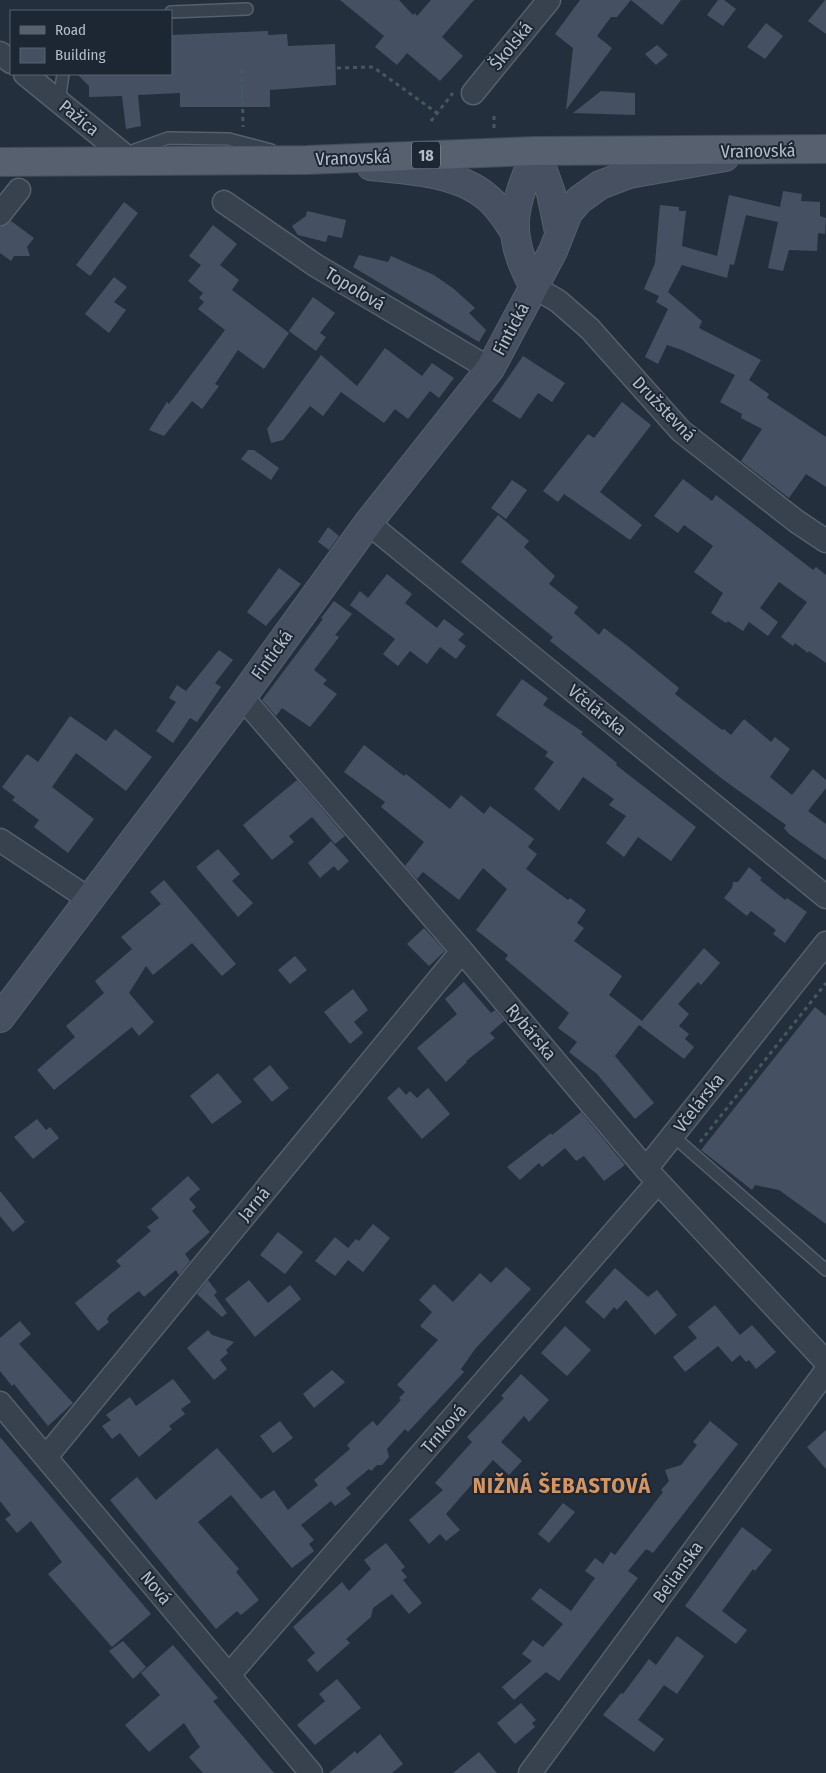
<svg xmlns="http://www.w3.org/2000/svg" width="826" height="1773" font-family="'Fira Sans Condensed',sans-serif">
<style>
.building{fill:#455162}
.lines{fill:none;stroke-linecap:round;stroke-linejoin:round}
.lane-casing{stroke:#565f6c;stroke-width:14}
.street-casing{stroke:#565f6c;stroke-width:25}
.secondary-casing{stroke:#565f6c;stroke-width:30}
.primary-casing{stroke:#414a57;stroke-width:30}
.path{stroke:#44595c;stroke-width:3;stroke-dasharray:4 4;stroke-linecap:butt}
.lane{stroke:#38414e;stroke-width:11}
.street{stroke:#38414e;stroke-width:22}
.secondary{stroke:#465061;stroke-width:28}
.primary{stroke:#56606e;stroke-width:28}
.labels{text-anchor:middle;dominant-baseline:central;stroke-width:4;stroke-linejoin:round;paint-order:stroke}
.shield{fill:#1d2633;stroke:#878f9c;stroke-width:1}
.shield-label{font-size:16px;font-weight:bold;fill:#b4bcc9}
.street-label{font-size:18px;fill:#b4bcc9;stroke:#1d2633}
.district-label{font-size:22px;font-weight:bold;letter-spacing:1px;fill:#d59563;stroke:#1d2633}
</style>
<rect width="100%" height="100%" fill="#242f3e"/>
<path class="building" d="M340 0H399L413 15 415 13 417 16 431 0H474L442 37 463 56 440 81 407 53 397 65 375 47 384 36Z
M580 0H681L662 25 631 0 617 17H611L597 36 612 48 566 110 573 48 555 34Z
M718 0H724L736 9 723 26 707 15Z
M825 0H826V34L808 21Z
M766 23 783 36 765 59 747 47Z
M268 31V35L287 34 288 46 335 44 336 85 270 90V107H180V93L138 95 141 126 126 129 122 96 89 97V86L77 74H171V35Z
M657 45 668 55 656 65 645 54Z
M601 91 635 93V115L573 113Z
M783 191 802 194 801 201 820 202V216L826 218 825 234 818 233 817 251 789 250 783 271 768 268 778 222 746 215 734 265 730 264 727 278 682 265 668 292 702 321 699 328 761 360 749 380 769 394 767 398 826 437V487L806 474 789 498 741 461 762 429 741 418 742 414 720 402 735 375 682 350 667 345 658 364 645 357 668 309 656 302 659 296 644 289 655 263 660 205 679 207V211H686L682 246 717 256 729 195 780 207Z
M124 202 138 213 90 276 76 265Z
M307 211 346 220 342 238 328 235 326 242 298 235 292 226 306 216Z
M11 221 34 238 27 247 30 256H14L11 261 0 253V227Z
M213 225 237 244 220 265 239 280 232 290 289 333 264 369 238 350 215 384 219 386 202 409 192 401 164 436 149 430 167 402 169 404 225 330 198 309 204 302 199 298 203 293 188 281 201 265 189 256Z
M359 255 388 262 391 256 434 275 454 289 475 308 469 313 486 330 479 342 353 267Z
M114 277 127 287 114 302 126 310 109 333 85 314Z
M313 297 335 313 320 333 326 337 316 351 289 331Z
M385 348 422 376 432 363 454 378 439 398 430 391 408 419 395 409 384 423 341 392 323 416 310 406 283 440 271 443 267 429 321 355 357 386Z
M523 356 565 383 552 402 538 393 520 419 492 401Z
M622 402 651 425 600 492 642 525 630 540 564 494 558 502 543 491 588 434 594 438Z
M248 450H254L279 468 271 480 241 459Z
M683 479 712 501 716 495 813 570 816 567 826 575V663L809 651 808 653 795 643 793 646 781 637 807 602 779 582 760 608 778 622 768 636 749 622 743 631 728 621 726 623 711 613 723 593 694 572 713 546 684 525 678 533 654 516Z
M512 480 527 490 506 519 491 508Z
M498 515 529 541 524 547 555 576 549 584 578 607 574 613 599 635 604 628 629 647 679 688 675 694 722 730 724 729 731 735 744 719 771 742 775 737 790 749 770 777 792 795 813 769 826 780V788L808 811 826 824V860L789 834 784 828 786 825 721 778 578 663 550 641 553 637 461 562Z
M328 527 339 536 329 550 318 542Z
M279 568 301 584 266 626 247 612Z
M387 574 412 594 405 603 437 628 444 619 464 634 458 640 466 646 456 659 440 647 427 664 410 651 398 666 383 654 395 639 350 605 360 591 368 598Z
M334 601 352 614 335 635 339 637 314 670 327 680 323 684 337 694 310 727 282 708 276 716 262 700 323 619 321 618Z
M219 650 233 660 215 683 221 687 197 722 190 718 173 743 156 731 176 702 169 698 177 685 186 691Z
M522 679 548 698 543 705 583 732 581 734 617 763 616 765 696 827 671 861 638 837 624 857 606 843 626 816 609 805 614 799 583 777 559 811 534 789 554 762 545 756 548 752 496 715Z
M70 716 106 741 115 729 152 757 126 791 76 753 52 787 94 819 68 853 34 827 39 820 12 800 15 797 2 787 27 754 38 762Z
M364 745 404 776 406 774 450 809 461 795 484 814 490 806 534 839 528 847 537 854 526 869 568 900 570 898 586 910 577 923 584 928 574 941 622 976 609 995 642 1021 641 1022 704 948 720 963 701 985 698 982 678 1004 689 1014 679 1026 689 1034 685 1039 694 1047 684 1059 639 1025 615 1056 654 1103 635 1119 597 1074 569 1052 577 1042 558 1028 569 1013 505 959 508 955 476 930 507 889 483 868 459 900 423 872 417 879 405 866 424 842 381 807 385 802 344 772Z
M297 780 345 836 335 844 312 817 289 836 294 842 272 860 243 825Z
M331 841 349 861 338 871 334 866 320 878 308 863Z
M218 849 240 874 232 881 253 903 238 917 196 867Z
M749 867 762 878 760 880 785 900 787 898 807 912 785 943 773 934 776 930 751 911 747 916 724 898 732 888 733 882H738Z
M164 880 236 964 222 976 192 943 153 975 146 966 129 993 154 1022 139 1036 132 1027 54 1090 37 1070 75 1037 66 1026 104 993 95 981 132 949 121 937 161 904 150 892Z
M424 928 445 951 429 966 407 944Z
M295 956 307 970 290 984 278 970Z
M464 982 491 1013 495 1010 504 1021 490 1033 495 1038 466 1061 467 1062 446 1082 417 1048 457 1014 445 999Z
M353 989 368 1010 354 1022 363 1033 350 1044 324 1012Z
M815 1007 826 1016V1224L779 1190 755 1185 752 1190 701 1150Z
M270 1065 289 1088 272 1102 253 1079Z
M218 1073 242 1102 212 1124 190 1096Z
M399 1087 406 1095 410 1091 417 1098 428 1088 450 1114 422 1139 387 1098Z
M581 1112 625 1165 604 1181 584 1156 576 1161 565 1148 542 1167 539 1163 520 1180 507 1167 551 1133 552 1135Z
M37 1119 46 1130 50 1127 59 1138 33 1159 14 1137Z
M188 1176 200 1189 189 1199 196 1207 192 1211 210 1232 185 1254 190 1261 179 1275 176 1270 144 1297 139 1291 110 1314 107 1319 109 1322 98 1331 75 1303 121 1266 116 1261 151 1231 147 1227 159 1218 151 1209Z
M0 1191 25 1222 13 1232 0 1216Z
M373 1224 390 1238 363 1272 348 1260 335 1276 315 1261 335 1237 348 1248 356 1239 359 1241Z
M278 1232 303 1252 285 1274 260 1255Z
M506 1267 531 1289 475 1349 461 1369 464 1372 408 1432 405 1429 387 1449 389 1457 382 1465H377L371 1471 369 1469 346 1488 351 1494 335 1506 331 1501 301 1525 314 1540 309 1544 314 1551 292 1568 231 1495 198 1522 239 1569 236 1572 259 1600 241 1615 237 1611 216 1629 110 1500 137 1477 156 1500 217 1448 261 1499 274 1490 288 1510 318 1485 314 1480 350 1449 347 1445 361 1431 373 1421 377 1426 401 1400 399 1398 405 1392 397 1385 438 1340 420 1326 432 1312 419 1300 434 1284 453 1302 480 1273 491 1283Z
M615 1268 648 1297 657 1290 677 1315 655 1335 626 1300 617 1310 614 1307 604 1319 585 1302Z
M208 1280 217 1292 214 1295 227 1313 222 1317 197 1294Z
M249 1280 268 1303 290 1285 301 1299 255 1337 225 1299Z
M715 1305 740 1335 752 1325 776 1352 756 1369 749 1360 746 1362 740 1355 732 1362 718 1346 685 1372 673 1357 697 1338 688 1327Z
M20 1321 31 1334 19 1344 73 1403 48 1426 14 1384 12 1386 0 1371V1338Z
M565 1326 591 1350 567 1376 541 1353Z
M208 1330 212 1335 234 1342 226 1350 228 1353 220 1360 227 1369 214 1380 187 1348Z
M332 1370 345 1382 314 1408 303 1394Z
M521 1374 549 1400 529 1422 524 1416 501 1442 522 1461 509 1475 493 1460 446 1514 460 1530 446 1541 440 1534 429 1544 409 1520 443 1490 435 1483 472 1442 467 1437 504 1398 501 1396Z
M173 1379 191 1402 181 1409 185 1414 169 1426 172 1429 139 1457 120 1433 112 1439 102 1426 111 1420 106 1415 130 1397 136 1406Z
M280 1421 293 1438 273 1453 260 1436Z
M710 1421 738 1444 653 1553 646 1549 628 1571 638 1578 559 1681 546 1672 514 1700 502 1687 532 1661 522 1654 533 1640 543 1647 563 1624 531 1599 540 1588 571 1611 595 1578 585 1571 595 1558 603 1564 611 1552 615 1555 663 1492 661 1490 669 1481 665 1470 681 1465 697 1445 693 1442Z
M826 1430V1469L807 1447Z
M0 1437 151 1614 112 1647 48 1574 62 1562 31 1521 17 1533 5 1519 11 1515 0 1501Z
M563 1503 575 1512 549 1543 538 1534Z
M742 1527 772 1550 755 1571 753 1569 722 1611 747 1630 736 1644 685 1606Z
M386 1543 405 1567 401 1570 407 1577 403 1580 422 1603 409 1614 392 1594 373 1608 371 1617 346 1639 350 1643 317 1672 307 1660 315 1653 293 1627 342 1582 349 1591 371 1569 364 1560Z
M677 1636 704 1656 677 1694 664 1685 638 1720 664 1739 654 1752 603 1715 621 1693 623 1694 649 1659 656 1665Z
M123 1641 146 1667 133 1679 109 1651Z
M173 1645 218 1698 213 1701 274 1773H203L189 1757 200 1747 184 1723 149 1752 125 1725 160 1695 141 1673Z
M337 1679 361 1708 315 1745 297 1725 325 1701 319 1694Z
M521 1703 536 1720 532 1723 535 1727 515 1744 497 1723Z
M380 1734 403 1764 392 1773H329L355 1751 357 1754Z
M479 1752 497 1773H453Z"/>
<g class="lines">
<defs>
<path id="lane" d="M171 12 247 9
M59 102 63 74
M129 152 168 138 229 139 271 150
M673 1136 826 1270"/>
<path id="street" d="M0 53 11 62
M25 74 133 162
M473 93 549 0
M224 202 315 265 490 369
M0 214 19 190
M534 287 558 301 590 329 681 431 796 521 826 541
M368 523 826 897
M242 697 462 951 646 1169 826 1362
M0 840 89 899
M646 1169 826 943
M0 1403 311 1773
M46 1457 462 951
M229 1675 658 1182
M530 1773 826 1371"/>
<path id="secondary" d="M536 151 551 193 559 232
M371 166C409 170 458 172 488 198 499 207 506 219 514 231
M534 287C503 231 514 206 536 151
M0 1018 242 697 368 523 490 369 553 251 568 213 579 200 600 185 629 174 725 157"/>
<path id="primary" d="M0 162 307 160 536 151 826 149"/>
</defs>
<use href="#lane" class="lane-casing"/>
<use href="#street" class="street-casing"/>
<use href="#secondary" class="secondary-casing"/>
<use href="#primary" class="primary-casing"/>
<path class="path" d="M337 68 373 67 437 113
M242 69 243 127
M494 116V131
M431 121 453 93
M700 1142 826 983"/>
<use href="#lane" class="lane"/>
<use href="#street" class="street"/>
<use href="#secondary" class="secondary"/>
<use href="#primary" class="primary"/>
</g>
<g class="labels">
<rect class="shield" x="412" y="141.5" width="28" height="27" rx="4"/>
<g class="shield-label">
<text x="426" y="155">18</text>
</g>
<g class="street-label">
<text transform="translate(511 46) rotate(-51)">Školská</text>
<text transform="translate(79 118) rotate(39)">Pažica</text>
<text transform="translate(758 151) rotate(-1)">Vranovská</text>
<text transform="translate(353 158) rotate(-2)">Vranovská</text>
<text transform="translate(355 289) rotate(31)">Topoľová</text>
<text transform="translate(511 329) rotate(-62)">Fintická</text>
<text transform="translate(664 409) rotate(46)">Družstevná</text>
<text transform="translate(272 655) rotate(-54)">Fintická</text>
<text transform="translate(597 710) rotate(39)">Včelárska</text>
<text transform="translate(531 1032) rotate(50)">Rybárska</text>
<text transform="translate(699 1103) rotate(-52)">Včelárska</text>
<text transform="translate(254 1204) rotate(-50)">Jarná</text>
<text transform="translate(444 1429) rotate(-49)">Trnková</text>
<text transform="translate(678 1572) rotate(-54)">Belianska</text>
<text transform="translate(156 1588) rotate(50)">Nová</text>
</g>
<g class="district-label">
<text x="562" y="1485">NIŽNÁ ŠEBASTOVÁ</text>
</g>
</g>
<rect x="10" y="10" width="162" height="65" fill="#1d2633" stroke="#59626f"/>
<rect x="20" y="26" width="25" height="8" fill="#56606e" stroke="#59626f"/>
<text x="55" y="35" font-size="15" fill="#b4bcc9">Road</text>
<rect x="20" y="48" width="25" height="15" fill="#455162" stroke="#59626f"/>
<text x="55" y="60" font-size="15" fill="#b4bcc9">Building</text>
</svg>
